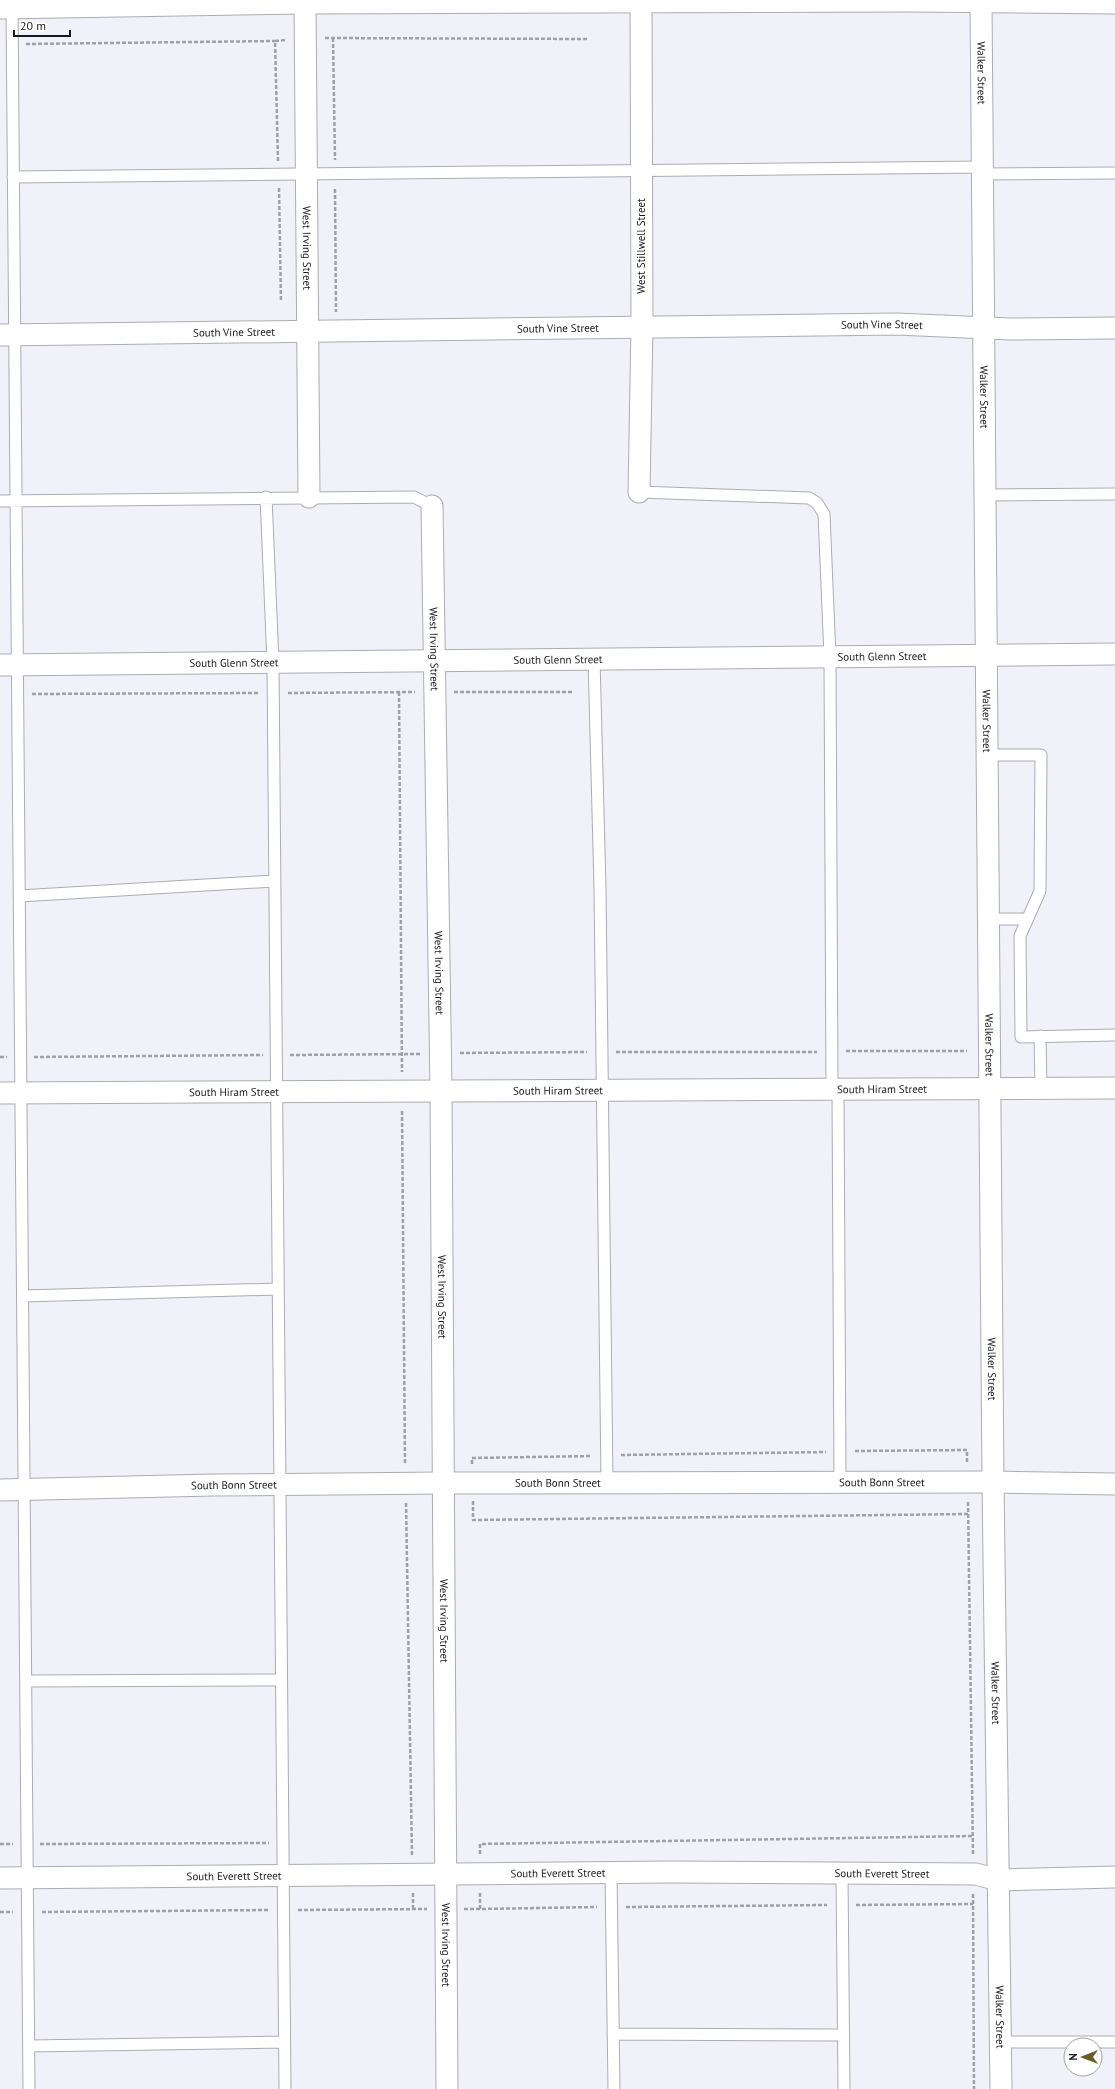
<svg xmlns="http://www.w3.org/2000/svg" width="1115" height="2089" font-family="'PT Sans',sans-serif">
<style>
.lines{fill:none;stroke-linecap:round;stroke-linejoin:round}
.lane-casing{stroke:#acacb4;stroke-width:13}
.street-casing{stroke:#acacb4;stroke-width:23}
.path{stroke:#a0a1a7;stroke-width:2.5;stroke-dasharray:4 2;stroke-linecap:butt}
.lane{stroke:#fff;stroke-width:11}
.street{stroke:#fff;stroke-width:21}
.labels{text-anchor:middle;dominant-baseline:central;stroke-width:3;stroke-linejoin:round;paint-order:stroke}
.street-label{font-size:11px;fill:#18191b;stroke:#fff}
</style>
<rect width="100%" height="100%" fill="#f0f1f9"/>
<g class="lines">
<defs>
<path id="lane" d="M12 4 29 2089
M982 174 1115 173
M13 177 982 167
M639 492 809 498 817 503 824 514 830 657 832 1089
M985 495 1115 494
M266 497 273 662 285 2089
M0 501 414 497 432 506
M594 658 600 888 607 1483
M986 755H1041L1040 891 1020 936 1021 1037 1115 1035
M19 896 274 881
M988 919H1027
M1040 1036 1041 1089
M838 1089 840 1482
M23 1296 278 1289
M26 1681 281 1680
M611 1873 614 2089
M842 1873 844 2089
M613 2034 843 2035
M1000 2042H1115
M29 2046 284 2042"/>
<g id="street">
<path id="s1" d="M305 0 309 497"/>
<path id="s2" d="M981 0 993 1482 1001 2089"/>
<path d="M0 8 305 3 910 1 1115 3"/>
<path id="s3" d="M0 335 897 324 1010 329 1115 328"/>
<path d="M639 492 642 326 641 0"/>
<path id="s4" d="M432 506 441 1090 447 2089"/>
<path id="s5" d="M0 665 1115 654"/>
<path id="s6" d="M0 1093 1115 1088"/>
<path id="s7" d="M0 1490 213 1485 444 1483 993 1482 1115 1484"/>
<path id="s8" d="M0 1878 670 1872 976 1874 998 1880 1115 1877"/>
</g>
</defs>
<use href="#lane" class="lane-casing"/>
<use href="#street" class="street-casing"/>
<path class="path" d="M325 38 588 39
M333 38 335 160
M26 44 275 41
M278 161 275 41 286 40
M279 188 281 301
M335 189 336 312
M399 692 402 1072
M454 692H573
M288 693 415 692
M32 694 259 693
M846 1051H967
M616 1052H817
M460 1053 587 1052
M290 1055 421 1054
M0 1057H7
M34 1057 263 1055
M402 1111 405 1464
M855 1451 967 1450V1463
M621 1455 826 1452
M472 1464V1458L592 1456
M473 1501V1520L968 1514
M968 1502 973 1855
M406 1503 412 1856
M0 1844H13
M40 1844 269 1843
M480 1854V1844L973 1836
M413 1893V1909
M480 1893V1909L597 1907
M973 1894 974 2089
M856 1905 973 1904
M626 1907 827 1905
M464 1909H480
M298 1910 427 1909
M0 1912H13
M42 1912 269 1910"/>
<use href="#lane" class="lane"/>
<use href="#street" class="street"/>
</g>
<g class="labels">
<g class="street-label">
<text stroke="none"><textPath href="#s2" startOffset="73">Walker Street</textPath></text>
<text transform="translate(641 246) rotate(-90)">West Stillwell Street</text>
<text stroke="none"><textPath href="#s1" startOffset="248">West Irving Street</textPath></text>
<text stroke="none"><textPath href="#s3" startOffset="882">South Vine Street</textPath></text>
<text stroke="none"><textPath href="#s3" startOffset="558">South Vine Street</textPath></text>
<text stroke="none"><textPath href="#s3" startOffset="234">South Vine Street</textPath></text>
<text stroke="none"><textPath href="#s2" startOffset="397">Walker Street</textPath></text>
<text stroke="none"><textPath href="#s4" startOffset="143">West Irving Street</textPath></text>
<text stroke="none"><textPath href="#s5" startOffset="882">South Glenn Street</textPath></text>
<text stroke="none"><textPath href="#s5" startOffset="558">South Glenn Street</textPath></text>
<text stroke="none"><textPath href="#s5" startOffset="234">South Glenn Street</textPath></text>
<text stroke="none"><textPath href="#s2" startOffset="721">Walker Street</textPath></text>
<text stroke="none"><textPath href="#s4" startOffset="467">West Irving Street</textPath></text>
<text stroke="none"><textPath href="#s2" startOffset="1045">Walker Street</textPath></text>
<text stroke="none"><textPath href="#s6" startOffset="882">South Hiram Street</textPath></text>
<text stroke="none"><textPath href="#s6" startOffset="558">South Hiram Street</textPath></text>
<text stroke="none"><textPath href="#s6" startOffset="234">South Hiram Street</textPath></text>
<text stroke="none"><textPath href="#s4" startOffset="791">West Irving Street</textPath></text>
<text stroke="none"><textPath href="#s2" startOffset="1369">Walker Street</textPath></text>
<text stroke="none"><textPath href="#s7" startOffset="882">South Bonn Street</textPath></text>
<text stroke="none"><textPath href="#s7" startOffset="558">South Bonn Street</textPath></text>
<text stroke="none"><textPath href="#s7" startOffset="234">South Bonn Street</textPath></text>
<text stroke="none"><textPath href="#s4" startOffset="1115">West Irving Street</textPath></text>
<text stroke="none"><textPath href="#s2" startOffset="1693">Walker Street</textPath></text>
<text stroke="none"><textPath href="#s8" startOffset="558">South Everett Street</textPath></text>
<text stroke="none"><textPath href="#s8" startOffset="882">South Everett Street</textPath></text>
<text stroke="none"><textPath href="#s8" startOffset="234">South Everett Street</textPath></text>
<text stroke="none"><textPath href="#s4" startOffset="1439">West Irving Street</textPath></text>
<text stroke="none"><textPath href="#s2" startOffset="2017">Walker Street</textPath></text>
</g>
</g>
<g transform="translate(1083 2057) rotate(270)"><circle r="19" fill="#ffffff" stroke="#a3a3a4"/>
<path d="M0-3L7 15L0 10L-7 15Z" fill="#6a5f2c"/>
<text y="-6" font-size="11" font-weight="bold" text-anchor="middle" fill="#18191b">N</text>
</g>
<path d="M14 30v6h56v-6" fill="none" stroke="#18191b" stroke-width="2"/>
<text x="20" y="30" font-size="12" fill="#18191b" stroke="#ffffff" stroke-width="3" paint-order="stroke">20 m</text>
</svg>
